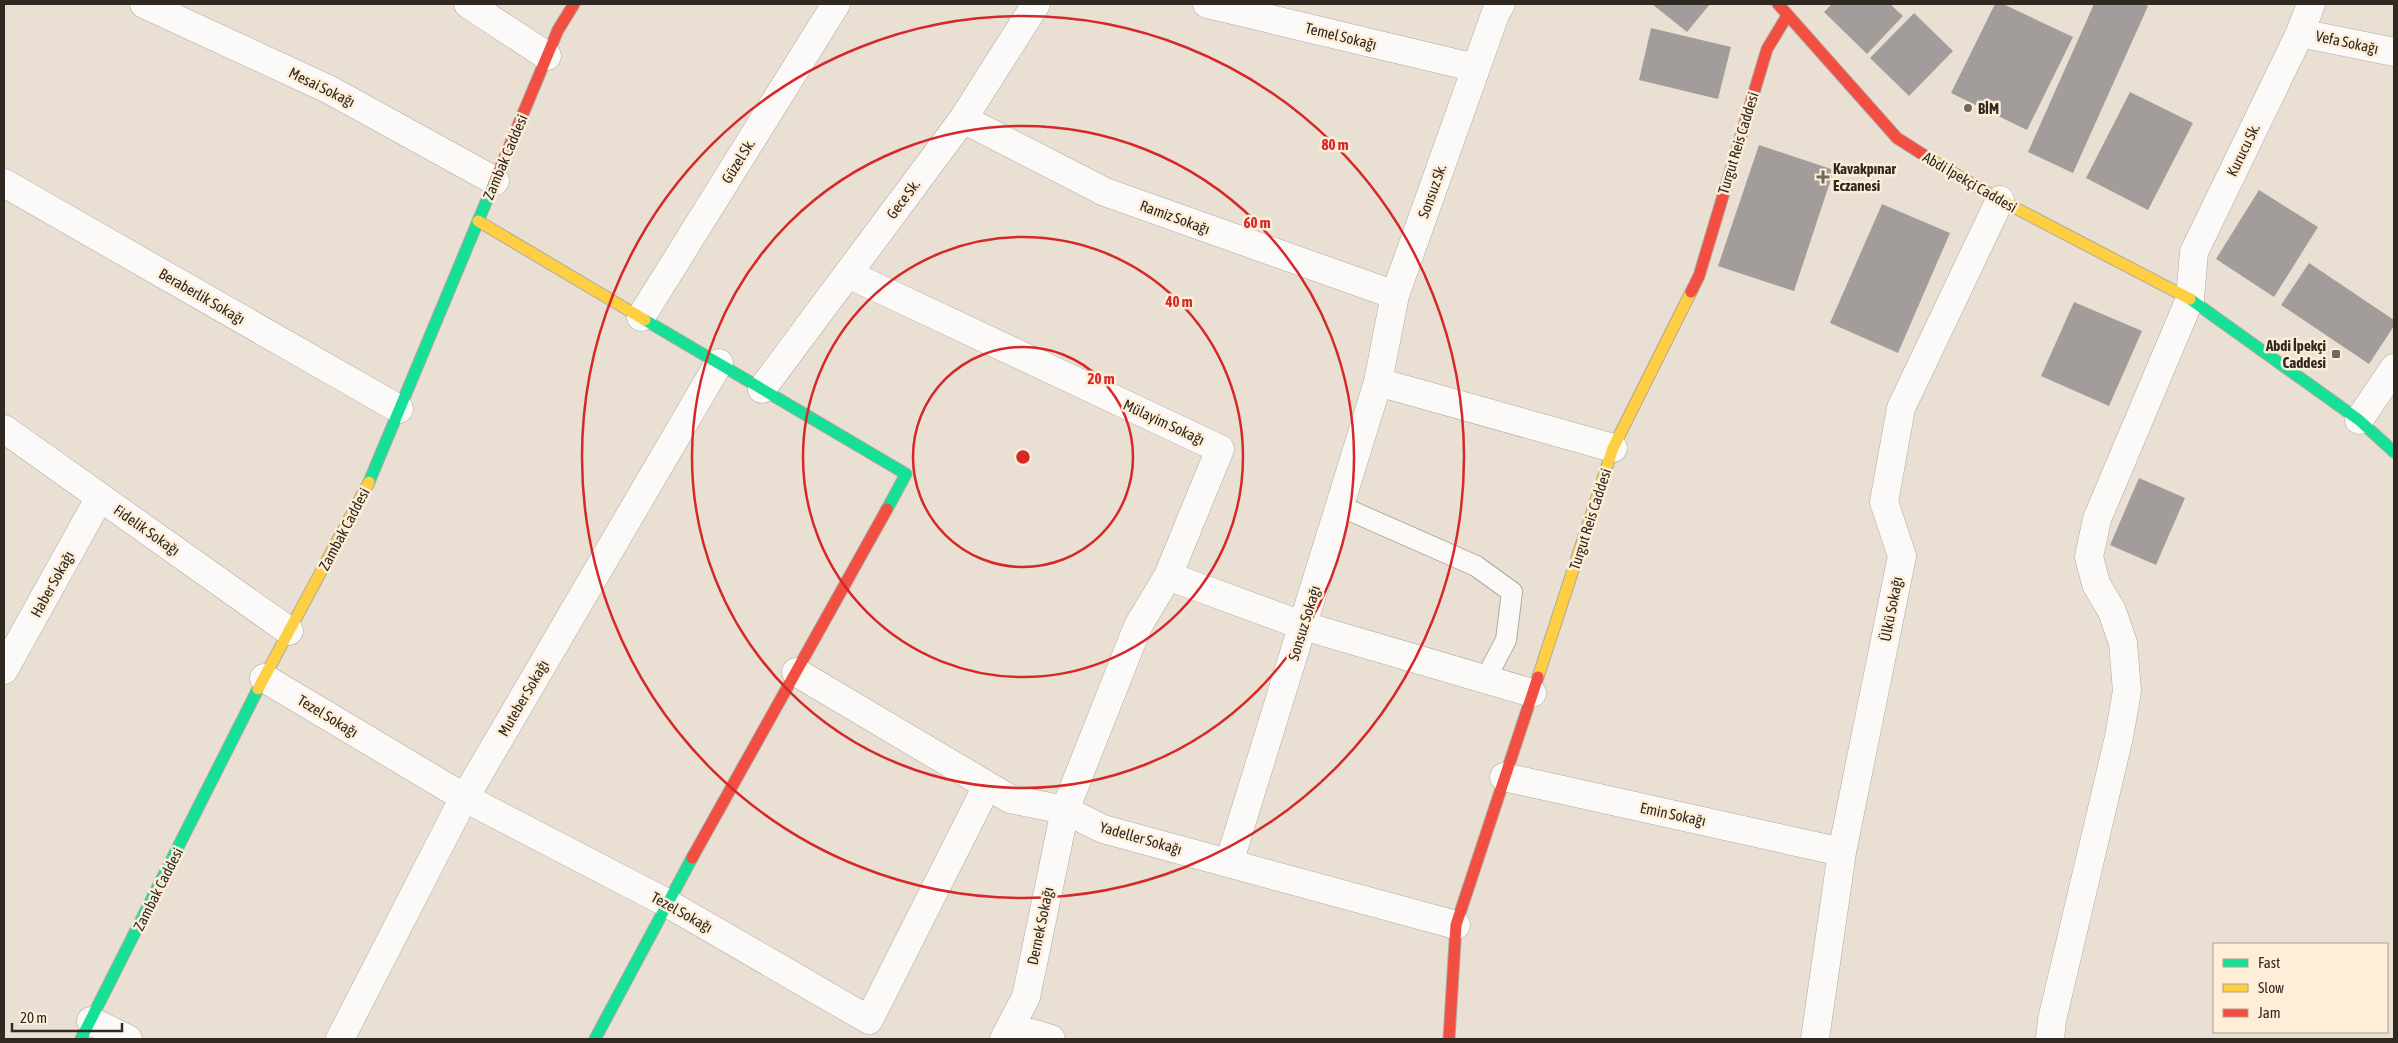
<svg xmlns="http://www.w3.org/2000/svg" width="2398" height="1043" font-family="'Asap Condensed',sans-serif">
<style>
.building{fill:#a29c9b}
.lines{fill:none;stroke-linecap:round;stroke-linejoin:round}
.lane-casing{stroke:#afa89e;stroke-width:22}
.street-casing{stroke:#afa89e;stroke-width:29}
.fast-casing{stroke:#afa89e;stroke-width:13}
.slow-casing{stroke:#afa89e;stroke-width:13}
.jam-casing{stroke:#afa89e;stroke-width:13}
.lane{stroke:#fcfaf8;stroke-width:20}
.street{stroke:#fcfaf8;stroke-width:28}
.fast{stroke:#16e098;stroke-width:11}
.slow{stroke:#ffcf43;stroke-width:11}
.jam{stroke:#f24e42;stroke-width:11}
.ring{fill:none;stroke:#d62828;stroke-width:2.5}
.poi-dot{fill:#70695f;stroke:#feeed8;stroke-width:2}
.labels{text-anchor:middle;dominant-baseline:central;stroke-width:5;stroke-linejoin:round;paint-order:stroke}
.street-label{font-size:15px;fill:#2f2921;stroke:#feeed8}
.poi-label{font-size:15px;font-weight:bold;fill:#2f2921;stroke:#feeed8;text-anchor:start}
.centre{fill:#d62828;stroke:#feeed8;stroke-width:2.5}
.ring-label{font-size:15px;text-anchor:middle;font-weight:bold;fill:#d62828;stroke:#feeed8;stroke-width:5;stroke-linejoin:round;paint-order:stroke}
</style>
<rect width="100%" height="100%" fill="#e9e0d3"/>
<path class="building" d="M1652 4H1710L1687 32Z
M1832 4H1890L1903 16 1867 54 1824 12Z
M1995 4H2003L2073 37 2027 130 1951 93Z
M2094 4H2143L2148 6 2073 173 2028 152Z
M1914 13 1953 51 1909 96 1870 58Z
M1651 28 1731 47 1718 99 1639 80Z
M2130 92 2193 123 2148 210 2086 178Z
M1759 145 1834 170 1794 291 1718 266Z
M2259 190 2318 227 2274 297 2216 259Z
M1882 204 1950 233 1898 353 1830 323Z
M2309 263 2394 320V326L2369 364 2281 305Z
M2074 302 2142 331 2109 406 2041 376Z
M2139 478 2185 498 2156 565 2110 545Z"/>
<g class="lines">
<defs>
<path id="lane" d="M1340 506 1476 566 1512 592 1506 640 1485 680"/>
<path id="street" d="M144 4 330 90 495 181
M468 4 547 56
M1207 4 1476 68
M2300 33 2394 52
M963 119 1105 192 1395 295
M4 183 399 409
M848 274 1220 449 1168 576
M641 317 836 4
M1378 382 1613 448
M762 389 963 119 1036 4
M2359 420 2394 368
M4 429 289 631
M4 670 100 497
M796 672 1010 799 1065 810 1103 829 1456 925
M264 678 465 798 667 903 869 1020 987 786
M1504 777 1842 852
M1229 863 1378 382 1395 295 1496 12 1501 4
M91 1021 128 1039
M1011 1027 1051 1039
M340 1039 457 811 719 363
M1004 1039 1026 997 1065 810 1138 626 1168 576 1304 626 1532 693
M1815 1039 1842 852 1902 556 1884 502 1901 408 2000 200
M2050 1039 2052 1020 2119 737 2127 691 2123 643 2112 611 2096 584 2089 557 2097 519 2190 299 2194 252 2300 33 2311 4"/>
<path id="fast" d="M2190 299 2359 420 2394 452
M645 320 906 474 887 509
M369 482 494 183
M81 1039 258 689
M595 1039 692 858"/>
<path id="slow" d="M1933 161 2000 200 2190 299
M478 221 645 320
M1538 677 1613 448 1691 292
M258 689 369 482"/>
<path id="jam" d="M1778 4 1897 138 1933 161
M494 183 558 30 574 4
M1691 292 1699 276 1767 49 1787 16
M692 858 887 509
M1449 1039 1456 925 1538 677"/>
</defs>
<use href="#lane" class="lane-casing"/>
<use href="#street" class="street-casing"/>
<use href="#fast" class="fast-casing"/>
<use href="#slow" class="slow-casing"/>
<use href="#jam" class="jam-casing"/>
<use href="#lane" class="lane"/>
<use href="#street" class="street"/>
<use href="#fast" class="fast"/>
<use href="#slow" class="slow"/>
<use href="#jam" class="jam"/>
</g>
<g class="ring">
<circle cx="1023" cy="457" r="110"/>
<circle cx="1023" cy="457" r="220"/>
<circle cx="1023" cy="457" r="331"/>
<circle cx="1023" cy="457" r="441"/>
</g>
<g class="poi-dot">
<circle cx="1968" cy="108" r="5"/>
<path d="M1820.5 169.5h5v5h5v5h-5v5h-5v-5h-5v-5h5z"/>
<rect x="2331" y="349" width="10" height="10" rx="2.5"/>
</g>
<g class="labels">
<g class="street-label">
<text transform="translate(1341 36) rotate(14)">Temel Sokağı</text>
<text transform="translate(2347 42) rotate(12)">Vefa Sokağı</text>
<text transform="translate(322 87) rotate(26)">Mesai Sokağı</text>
<text transform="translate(1738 143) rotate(-73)">Turgut Reis Caddesi</text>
<text transform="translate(2243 150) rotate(-64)">Kurucu Sk.</text>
<text transform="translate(505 157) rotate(-67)">Zambak Caddesi</text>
<text transform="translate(738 161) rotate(-58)">Güzel Sk.</text>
<text transform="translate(1970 182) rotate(30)">Abdi İpekçi Caddesi</text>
<text transform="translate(1432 191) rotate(-70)">Sonsuz Sk.</text>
<text transform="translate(903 199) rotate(-53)">Gece Sk.</text>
<text transform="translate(1175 217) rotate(20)">Ramiz Sokağı</text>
<text transform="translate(202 296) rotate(30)">Beraberlik Sokağı</text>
<text transform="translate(1164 422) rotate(25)">Mülayim Sokağı</text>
<text transform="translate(1590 519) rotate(-72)">Turgut Reis Caddesi</text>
<text transform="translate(344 529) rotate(-62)">Zambak Caddesi</text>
<text transform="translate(147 530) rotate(35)">Fidelik Sokağı</text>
<text transform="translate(52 584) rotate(-61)">Haber Sokağı</text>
<text transform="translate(1891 609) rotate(-79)">Ülkü Sokağı</text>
<text transform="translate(1304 623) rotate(-73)">Sonsuz Sokağı</text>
<text transform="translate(523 698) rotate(-60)">Muteber Sokağı</text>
<text transform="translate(328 716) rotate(31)">Tezel Sokağı</text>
<text transform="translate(1673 814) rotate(12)">Emin Sokağı</text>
<text transform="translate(1141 838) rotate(16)">Yadeller Sokağı</text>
<text transform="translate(158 889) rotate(-63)">Zambak Caddesi</text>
<text transform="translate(682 912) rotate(29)">Tezel Sokağı</text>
<text transform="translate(1040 926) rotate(-78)">Dernek Sokağı</text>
</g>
<g class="poi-label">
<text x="1978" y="108">BİM</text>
<text x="1833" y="168">Kavakpınar<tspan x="1833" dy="17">Eczanesi</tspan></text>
<text x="2326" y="345" text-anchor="end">Abdi İpekçi<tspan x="2326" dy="17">Caddesi</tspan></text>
</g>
</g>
<circle cx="1023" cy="457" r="8" class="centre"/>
<g class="ring-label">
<text x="1335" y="150">80 m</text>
<text x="1257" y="228">60 m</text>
<text x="1179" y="307">40 m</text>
<text x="1101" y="384">20 m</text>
</g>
<rect width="2398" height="1043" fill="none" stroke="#2f2921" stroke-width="10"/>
<rect x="2213" y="943" width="175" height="90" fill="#feeed8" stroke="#ab9f8f"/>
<rect x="2223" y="959" width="25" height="8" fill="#16e098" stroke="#ab9f8f"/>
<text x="2258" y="968" font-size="15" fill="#2f2921">Fast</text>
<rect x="2223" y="984" width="25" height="8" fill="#ffcf43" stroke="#ab9f8f"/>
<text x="2258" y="993" font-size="15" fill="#2f2921">Slow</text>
<rect x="2223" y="1009" width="25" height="8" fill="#f24e42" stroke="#ab9f8f"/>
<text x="2258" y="1018" font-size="15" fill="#2f2921">Jam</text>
<path d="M12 1023v8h110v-8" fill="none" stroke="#2f2921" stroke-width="2.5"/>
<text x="20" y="1023" font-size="15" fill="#2f2921" stroke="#feeed8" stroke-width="4" paint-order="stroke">20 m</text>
</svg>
